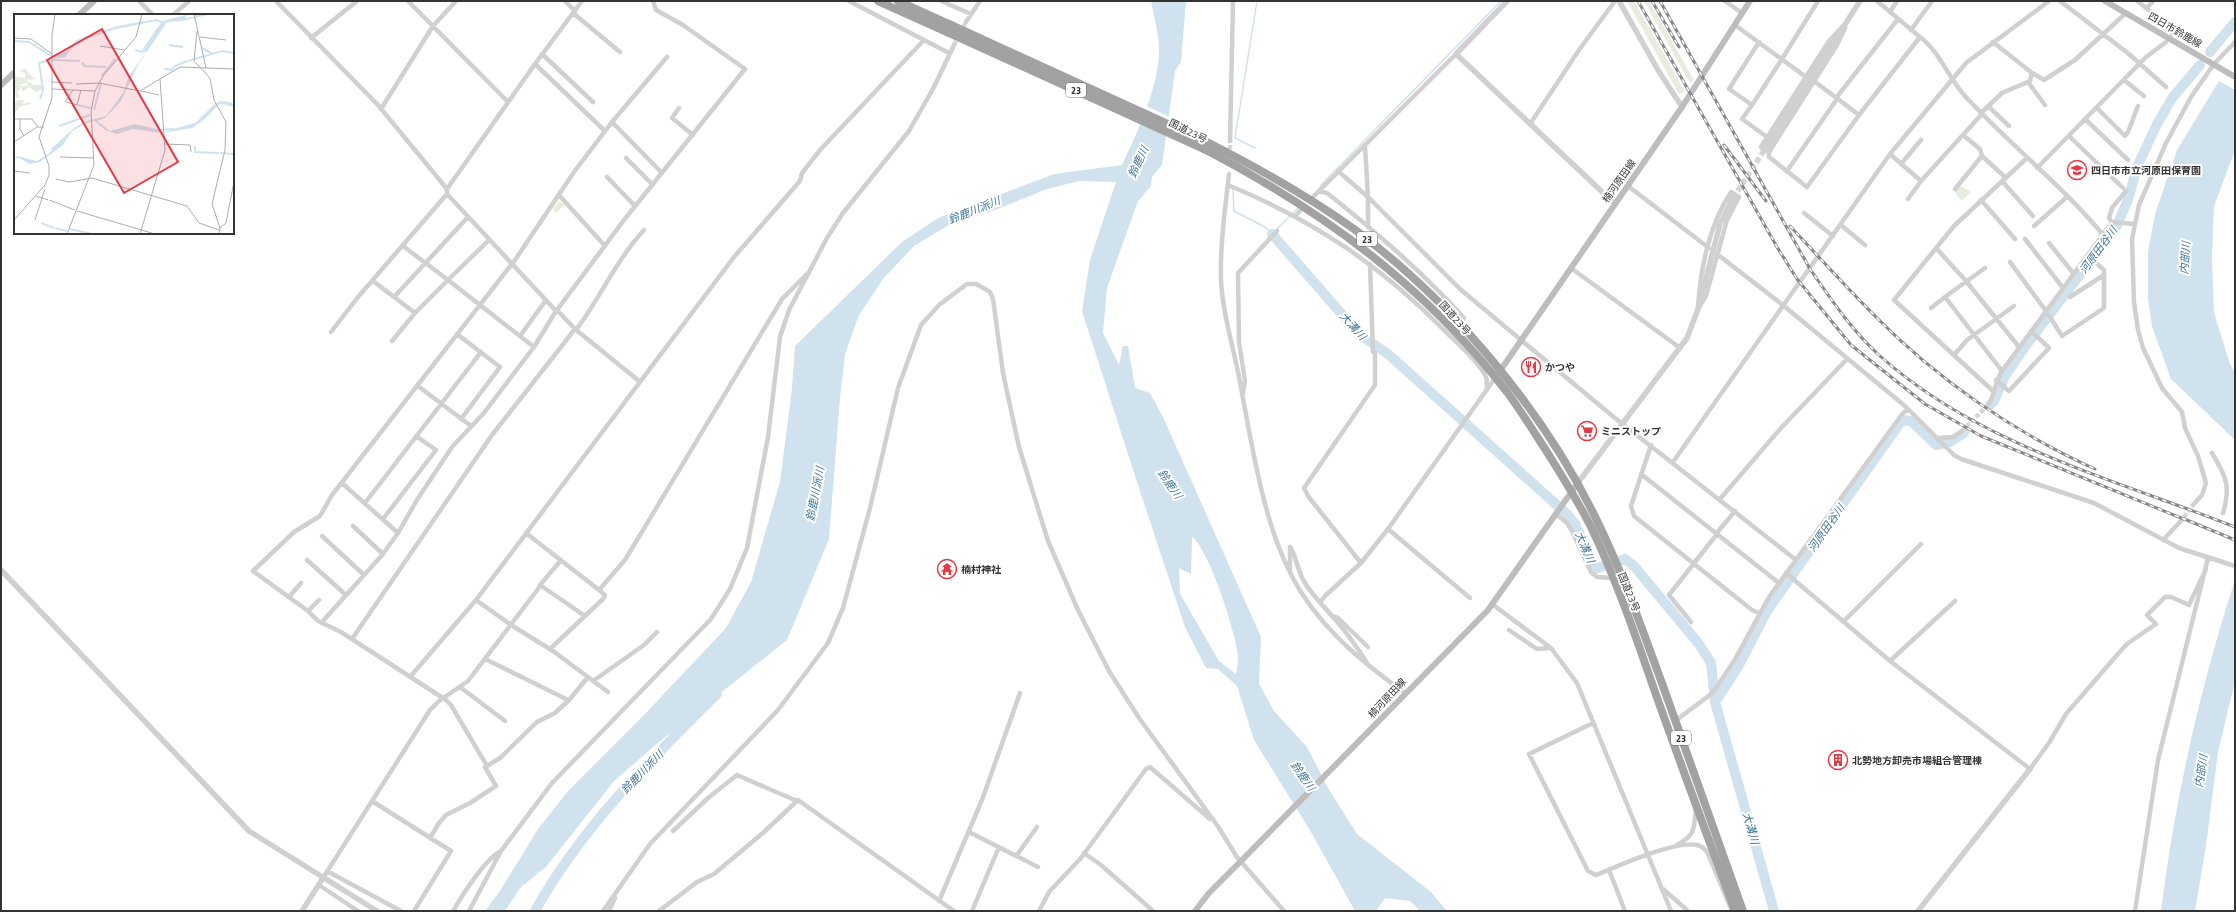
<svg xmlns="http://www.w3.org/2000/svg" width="2236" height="912" font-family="'Titillium Web','Noto Sans JP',sans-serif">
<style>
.green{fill:#e6ecdf}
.water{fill:#cfe2ee;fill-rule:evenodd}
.pier{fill:#fff}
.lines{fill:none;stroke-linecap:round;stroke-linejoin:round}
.stream{stroke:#cfe2ee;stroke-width:1.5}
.river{stroke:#cfe2ee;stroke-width:10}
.minor-tunnel{stroke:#d6d6d6;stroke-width:4.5;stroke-dasharray:4.5 2;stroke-linecap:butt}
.tertiary-tunnel{stroke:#d6d6d6;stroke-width:5.5;stroke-dasharray:5.5 3;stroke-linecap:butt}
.minor{stroke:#d0d0d0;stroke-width:4.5}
.tertiary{stroke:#d0d0d0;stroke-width:5.5}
.secondary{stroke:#bdbdbd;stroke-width:6}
.trunk{stroke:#a2a2a2;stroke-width:8}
.rail-casing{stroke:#888;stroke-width:3}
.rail{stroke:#fff;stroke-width:1.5;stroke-dasharray:4.5;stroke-linecap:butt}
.trunk-bridge{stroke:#a2a2a2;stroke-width:8}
.labels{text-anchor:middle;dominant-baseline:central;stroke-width:4;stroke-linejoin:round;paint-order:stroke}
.shield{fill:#fff;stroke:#707070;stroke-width:1}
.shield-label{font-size:9px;font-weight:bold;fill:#333}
.street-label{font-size:10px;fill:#333;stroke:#fff}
.poi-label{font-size:10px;font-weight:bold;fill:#333;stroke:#fff;text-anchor:start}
.water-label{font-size:11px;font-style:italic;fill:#3f7597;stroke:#fff}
.inset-river{fill:none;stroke:#cfe2ee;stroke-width:2}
.inset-road{fill:none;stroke:#adadad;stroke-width:1}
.view{fill:#e63946;fill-opacity:0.15;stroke:#e63946;stroke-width:2}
.inset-edge{fill:none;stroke:#333;stroke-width:2}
</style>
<rect width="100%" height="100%" fill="#fff"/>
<path class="green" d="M1627 1H1634L1685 92 1679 94Z
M1644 1H1649L1694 80 1690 83Z
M1961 186 1971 192 1962 201 1954 191Z
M559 201 565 205 556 213 553 209Z"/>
<path class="water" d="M1151 1H1186L1181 62 1175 71 1162 165 1152 177 1151 186 1138 201 1107 288 1103 333 1119 365 1123 346H1128L1135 388 1150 393 1163 417 1261 637 1259 684 1274 711 1307 747 1328 788 1357 834 1431 892 1447 911H1420L1410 901 1385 898 1376 911H1355L1311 832 1254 740 1237 686 1218 669 1206 668 1185 627 1135 476 1082 311 1090 260 1116 182 1079 181 1047 189 990 212 952 223 914 246 883 279 859 315 845 354 840 398 829 539 787 640 659 742 614 781 546 867 521 887 505 911H485L500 891 538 829 569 790 644 715 726 628 751 582 780 482 792 388 795 346 902 242 938 218 1054 174 1122 165C1138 131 1159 87 1159 49 1159 34 1154 17 1151 1ZM1192 537C1209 549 1236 633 1238 656 1238 661 1237 668 1236 674L1219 661 1180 594 1179 568 1191 574Z
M2219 81 2235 90V150L2214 206 2212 258 2214 313 2230 364 2235 372V440L2171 379 2152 326 2148 299V252L2155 214 2177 150Z
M2235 580V681L2218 752 2206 846 2195 911H2161C2175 798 2200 688 2235 580Z"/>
<path class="pier" d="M1144 105 1170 117 1168 136 1138 122Z"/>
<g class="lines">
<path class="stream" d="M1255 148 1235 138 1257 1
M1320 186 1501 1
M1233 189 1234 211 1265 227 1272 234 1273 232
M1276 230 1299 207"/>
<path class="river" d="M2210 52 2235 22
M1272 234 1359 334 1388 354 1568 515 1575 524 1595 569 1625 559 1634 566 1699 644 1711 663 1715 702 1774 911
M1990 405 1994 401 2005 376 2027 344 2116 227 2128 200 2137 167 2158 122 2173 97 2200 65
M1715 702 1738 667 1767 611 1900 423 1903 420 1911 421 1936 445 1950 442 1964 433
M535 911C582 827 649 761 717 694"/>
<path class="minor-tunnel" d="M954 45 966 22
M1230 156V141
M1962 431 1989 404
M2180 522 2193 505"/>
<path class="tertiary-tunnel" d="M1733 198 1767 146"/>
<path class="minor" d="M139 1 153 15
M276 1 378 105 447 189
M408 1 508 102
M565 1 575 11
M849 1 924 40
M941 1 971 14
M1725 1 1742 13
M2060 1 2129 54 2166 87
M2137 1 2175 30 2172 34
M2147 8 2153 1
M1890 12 1897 1
M573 13 620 52
M173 15 189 1
M966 22 980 1
M1735 25 1806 77
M1842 27 1829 41 1761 147 1769 152V157L1807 187 1859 115 1920 37 1877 1
M1911 30 1932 1
M1920 37C1940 52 1948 77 1964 95 2009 144 2062 185 2104 236
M311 38 357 1
M1759 42 1729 89 1752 105 1742 119 1767 137
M542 54 593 102
M1782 59 1818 1
M535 64 605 131
M2032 73 2044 80 2075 60 2126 13
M2124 80 2144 96
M1814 81 1859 115
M2028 82 2045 105
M1836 98 1898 19
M1752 105 1782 59
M1988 106 2009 126
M679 108 672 118 693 135
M2097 108 2125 136 2128 132 2138 106
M381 109 433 26 456 1
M1981 113 2002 93 2030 81 2032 73 1993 42
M2085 119 2128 160
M612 122 667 57
M1530 124 1579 50 1615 1
M2069 136 2123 188
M1230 141 1233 1
M1365 146 1368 197 1460 289 1521 340 1615 418 1796 560
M1769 152 1837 45 1845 28
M1890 154 1921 181
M1982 156 2006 178
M626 158 652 184
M1901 164 1921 140
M2037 168 2146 57 2166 42
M1338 171 1368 197V227
M1787 171 1837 99
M1229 174C1225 209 1220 245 1221 280 1222 310 1232 342 1238 372 1252 442 1263 535 1303 595 1329 635 1366 665 1405 693
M607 177 635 206
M2002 181 2033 216
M1228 185C1315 221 1380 265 1446 332 1459 345 1476 359 1485 375 1488 379 1486 385 1487 390
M1628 186 1709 248
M1955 189 1982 156 1980 149 1963 135
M1319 191 1327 193C1375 231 1423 272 1464 318L1459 324
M1731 192 1739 197 1727 220 1706 296 1698 309C1700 270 1709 225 1731 192Z
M447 194 556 311 557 310 575 329 639 381
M559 195 605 246
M1314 196 1456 54
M1908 199 1921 181 1982 114
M1981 200 2015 239
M1804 213 1833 236
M1295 216 1302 209
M2112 222 2109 218 2112 208 2126 191
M1841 225 1865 245
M2034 226 2068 196
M2025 239 2063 288
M2049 243 2074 274
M403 246 448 280 489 240
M1936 248 1966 281 2019 347
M1717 254 1784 306 1905 406 1954 455 1961 459 2094 503 2179 548 2235 566
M2010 262 2046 311
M1370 264 1373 352
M1571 268 1680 348
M394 297 468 217
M1945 297 1985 268
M2070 297 2104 275
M1931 308 1945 297 2002 371
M557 310 624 220 745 69 683 25 656 10 653 1
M2045 312 2050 317 2062 336 2104 308V270L2088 256
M576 330C600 298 617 259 644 230
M331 332 358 297 447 194V189L535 64 582 1
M457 334 500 367 461 419
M520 336 546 300
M392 341 415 313
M534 347 556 311
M1954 355 1967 340 2014 306
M1996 380 2009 391 2049 348 2031 331
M418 386 471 426
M1993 391 1894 300 1954 226 2027 158
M1243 393 1245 381 1239 342 1238 273 1277 231
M1989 404C1993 399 1996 379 2002 371L2112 222 2134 224
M1937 438 1954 437 1962 431
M1651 445 1631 506 1634 516 1752 610 1759 613
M2212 453C2226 476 2231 486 2223 513
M1673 462 1890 154 1966 63 2049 1
M1641 474 1779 583
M343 484 398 533
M1720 499 1781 428 1847 359
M365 503 481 352
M2193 505 2202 495 2206 483 2198 456 2185 428 2182 412 2162 388 2143 348 2138 330 2134 302 2132 239 2139 205 2166 143 2191 97 2214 64 2235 42
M1556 514 1567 523 1572 531 1591 572 1597 577 1612 578
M383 519 436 450 416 436
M353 526 383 554
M1388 529 1470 598
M526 533 599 590
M1716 534 1735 511
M322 536 364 575
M2163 540 2180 522
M1290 547C1295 551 1298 574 1305 583 1313 596 1322 604 1332 616 1345 630 1357 647 1367 663
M1290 547V571
M307 560 346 595
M561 560 540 585 585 616
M1361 563 1308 496 1304 488 1375 385V353
M1786 573 1890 661 2030 769 2049 743 2066 714 2117 655 2127 644 2156 624 2147 615 2165 597H2171L2189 605 2206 569
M289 597 301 583
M476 600 511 625 553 651 608 692
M1320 602 1326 595 1361 563 1388 529 1500 371
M1492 604 1551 648 1577 683 1671 911
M308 611 319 600
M1332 616 1338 618 1368 647
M1844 621 1921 544
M322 622 383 554 398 533 417 500 452 447 483 414 534 347 448 280 415 313 373 281
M1691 622 1669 595 1717 534
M1509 630 1537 649 1551 648
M352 639 492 435 575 329
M550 649 604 598 605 595 599 590 625 560 782 299 807 274
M485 659 568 700
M1890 661 1955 601
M410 677 476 600 734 257 800 181 802 173 820 150 924 40 949 53
M593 681 644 645 657 632
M460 687 505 721
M1675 721 1710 695 1716 688 1734 661 1769 597 1903 413 1908 410
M1593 723 1529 754 1588 871 1596 875C1619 866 1675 840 1697 845 1702 846 1706 850 1708 854L1732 911
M487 766 500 758 537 722 555 713 570 699 588 677
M372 801 451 851 414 911
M673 831 708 798 737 775 797 801 798 800 954 911
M969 832 1038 867
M430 838 439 823 446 815 470 803 496 786 485 767 487 766 451 705 446 700 341 632 318 621 308 611 253 571 294 532 320 516 332 495 515 260 574 172 612 122 662 173
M1677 845C1697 834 1693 829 1696 809
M1084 853 1101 865 1153 911
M1017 855 1037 827
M1609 870 1625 911
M327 871 401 911
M323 878 430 710 439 701 468 681 541 585
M319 885 358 911
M1663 889 1688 911
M939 901 982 800 1020 693
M453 911C462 895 486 858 501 851
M469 911 501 851 552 783 711 619 730 589 747 548 768 437 780 337 789 310 827 238 843 213 909 131 934 87 954 45
M603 911 650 844 778 710 828 643 843 608 870 508 898 388 921 325 939 305 967 284H976L985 289 990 292 993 299 1003 373 1019 447 1048 541 1078 610 1109 671 1139 718 1217 825 1237 857 1284 911
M609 911 615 898
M659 911 697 882 714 874 764 832 797 801
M972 911 999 847
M1039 911 1049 892 1081 858 1146 769 1150 767 1210 819
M2135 911 2158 760 2208 558"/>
<path class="tertiary" d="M1507 1 1456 54 1615 204
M1619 1 1658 70 1682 107
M1767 146 1860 1
M1577 484 1687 338 1698 309 1720 224 1733 198
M1 570 249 831 377 911
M302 911 323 878
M1918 911 2030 769"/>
<path class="secondary" d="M2105 1 2235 77
M79 15 94 1
M1 85 15 72
M1500 371 1682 107 1750 1
M1195 911 1209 893 1241 861 1488 610 1577 484"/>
<path class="trunk" d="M878 1 947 32
M898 1 951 25
M1207 142C1258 168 1308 196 1354 229 1454 303 1547 414 1600 527 1625 579 1643 632 1663 686 1690 761 1716 836 1743 911
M1204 149C1323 211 1424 285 1507 392 1521 411 1534 432 1547 452 1562 476 1578 501 1591 527 1616 579 1635 634 1654 689 1680 763 1708 837 1735 911"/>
<defs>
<path id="rail" d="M1638 1 1777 247 1797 279 1851 345 1925 404 1981 436 2186 520
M1652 1 1679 47
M1660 1 1810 269C1831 299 1852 331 1880 356 1979 445 2114 479 2235 527
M1724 145 1766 201
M1790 226C1818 256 1846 287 1875 316 1937 379 2015 433 2095 469
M2182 518 2235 540"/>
</defs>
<use href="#rail" class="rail-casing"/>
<use href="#rail" class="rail"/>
<path class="trunk-bridge" d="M951 25 1207 142
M947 32 1204 149"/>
</g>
<defs>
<symbol id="school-ring" viewBox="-11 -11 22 22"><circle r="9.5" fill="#fff" stroke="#e63946" stroke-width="1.5"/><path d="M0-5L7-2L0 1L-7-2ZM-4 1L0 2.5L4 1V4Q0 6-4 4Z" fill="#e63946"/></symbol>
<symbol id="restaurant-ring" viewBox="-11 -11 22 22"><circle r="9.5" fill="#fff" stroke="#e63946" stroke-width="1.5"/><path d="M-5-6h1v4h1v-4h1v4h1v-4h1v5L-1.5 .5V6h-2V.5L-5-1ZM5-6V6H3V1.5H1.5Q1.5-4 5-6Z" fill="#e63946"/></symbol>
<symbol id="supermarket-ring" viewBox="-11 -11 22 22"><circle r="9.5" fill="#fff" stroke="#e63946" stroke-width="1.5"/><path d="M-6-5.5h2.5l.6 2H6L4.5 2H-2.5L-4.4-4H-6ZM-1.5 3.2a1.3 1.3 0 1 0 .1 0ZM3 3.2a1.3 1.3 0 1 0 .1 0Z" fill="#e63946"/></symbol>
<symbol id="temple-ring" viewBox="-11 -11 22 22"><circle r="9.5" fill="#fff" stroke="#e63946" stroke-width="1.5"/><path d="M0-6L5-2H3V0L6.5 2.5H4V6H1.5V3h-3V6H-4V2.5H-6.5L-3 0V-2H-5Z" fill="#e63946"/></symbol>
<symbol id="building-ring" viewBox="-11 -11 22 22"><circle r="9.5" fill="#fff" stroke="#e63946" stroke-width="1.5"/><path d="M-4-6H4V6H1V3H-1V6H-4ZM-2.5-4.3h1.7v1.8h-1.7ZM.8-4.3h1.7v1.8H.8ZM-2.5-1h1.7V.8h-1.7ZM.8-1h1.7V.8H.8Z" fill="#e63946"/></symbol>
</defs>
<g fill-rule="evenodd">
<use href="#school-ring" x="2066" y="159" width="22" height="22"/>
<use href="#restaurant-ring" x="1520" y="356" width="22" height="22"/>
<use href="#supermarket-ring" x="1576" y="420" width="22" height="22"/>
<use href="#temple-ring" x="936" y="558" width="22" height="22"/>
<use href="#building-ring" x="1827" y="749" width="22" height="22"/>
</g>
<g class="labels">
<g class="shield">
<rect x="1066" y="83" width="20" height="14" rx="3"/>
<rect x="1357" y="232" width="20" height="14" rx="3"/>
<rect x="1671" y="731" width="20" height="14" rx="3"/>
</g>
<g class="shield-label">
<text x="1076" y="90">23</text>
<text x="1367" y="239">23</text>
<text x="1681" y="738">23</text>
</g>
<g class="street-label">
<text transform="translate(2175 30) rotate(30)">四日市鈴鹿線</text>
<text transform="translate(1188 131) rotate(26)">国道23号</text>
<text transform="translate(1619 181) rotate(-55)">楠河原田線</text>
<text transform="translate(1455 318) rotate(48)">国道23号</text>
<text transform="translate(1629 592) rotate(68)">国道23号</text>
<text transform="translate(1387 698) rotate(-47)">楠河原田線</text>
</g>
<g class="poi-label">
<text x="2091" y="170">四日市市立河原田保育園</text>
<text x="1545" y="367">かつや</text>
<text x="1601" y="431">ミニストップ</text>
<text x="961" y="569">楠村神社</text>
<text x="1852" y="760">北勢地方卸売市場組合管理棟</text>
</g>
<g class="water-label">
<text transform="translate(1138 162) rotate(-65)">鈴鹿川</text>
<text transform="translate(974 210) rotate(-22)">鈴鹿川派川</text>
<text transform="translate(2098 250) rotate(-54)">河原田谷川</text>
<text transform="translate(2185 258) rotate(-86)">内部川</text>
<text transform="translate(1353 326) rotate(48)">大溝川</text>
<text transform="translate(1170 484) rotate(55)">鈴鹿川</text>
<text transform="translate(815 494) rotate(-79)">鈴鹿川派川</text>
<text transform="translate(1826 528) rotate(-55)">河原田谷川</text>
<text transform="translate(1585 547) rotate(66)">大溝川</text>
<text transform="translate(2201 771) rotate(-81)">内部川</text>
<text transform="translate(642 772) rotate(-46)">鈴鹿川派川</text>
<text transform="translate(1303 776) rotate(55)">鈴鹿川</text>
<text transform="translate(1751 828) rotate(74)">大溝川</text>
</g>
</g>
<g transform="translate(14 14)">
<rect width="220" height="220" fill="#fff"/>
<path d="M11 54 18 63 23 65 11 66 20 71H27L29 75 22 78 15 73 9 78 6 72H14L13 69 7 70 6 71V76L3 78 6 83 2 84 0 62 11 64V59L5 57ZM4 86H11L8 90 16 88 17 90 7 92 0 99V89Z" fill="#e6ecdf"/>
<path d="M183 0H198L168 7 153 8 124 51 107 87 91 104 83 107 96 117 121 110 150 118 187 107 198 92 206 87 217 88 220 93 207 88 191 105 178 114 148 119 119 115 103 120 91 116 81 107 75 108 58 117 49 131 26 148 16 150 5 144 0 145 3 142 23 147 35 139 39 135 36 136 60 114 73 107 92 102 109 79 115 62 133 37 129 39 147 9 142 7 102 15 63 28 51 43 39 45V41L53 37 62 26 103 12 142 5 148 7 172 1H174L171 2 172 4 179 3Z" fill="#cfe2ee"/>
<path class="inset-river" d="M0 27 15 28 39 43M155 31 169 33M188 34 199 40M121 36 128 38 144 14M39 46 66 47M174 47 208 37 220 39M68 48 70 52 92 53M150 55 158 56 161 52 173 47M88 62 101 45M26 85 29 76 25 49 37 46M203 90 210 89 220 92M64 91 76 94M80 96 87 69M183 109 198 94M45 112 76 101M125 112 142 116 161 115M181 132V138L205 139M206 139 220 140M27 209 40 214M41 214 53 217M56 215 78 220"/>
<path class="inset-road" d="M180 0 192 54M183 17 180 47 196 64 200 86 212 108 211 136 198 190 206 214M186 23 212 26M0 24 17 25 38 40M86 32 110 36M38 68 58 69M85 69 126 77 166 53 220 55M62 70 85 69M38 75 81 77M127 77 145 81M51 88 59 76M52 88 63 91 67 76M0 105H18L24 113M6 105V115L10 122M0 128 23 113H30M151 130 176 131 177 138M46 143 80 144M0 157 16 159M42 165 55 168 78 164 173 192 185 209 205 216M22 182 34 186M35 186 61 196M63 197 141 220M0 206 31 171 35 161V152L25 123 38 84V21L41 0M21 206 31 175M53 220 80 151 77 97 81 77 89 62 122 23 128 0M126 220 151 136 146 65M205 220 206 214 212 209 220 168"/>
<path class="view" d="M88 15 164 148 110 179 33 46Z"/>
<rect width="220" height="220" class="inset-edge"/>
</g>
<rect width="2236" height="912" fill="none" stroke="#333333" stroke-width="4"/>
</svg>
